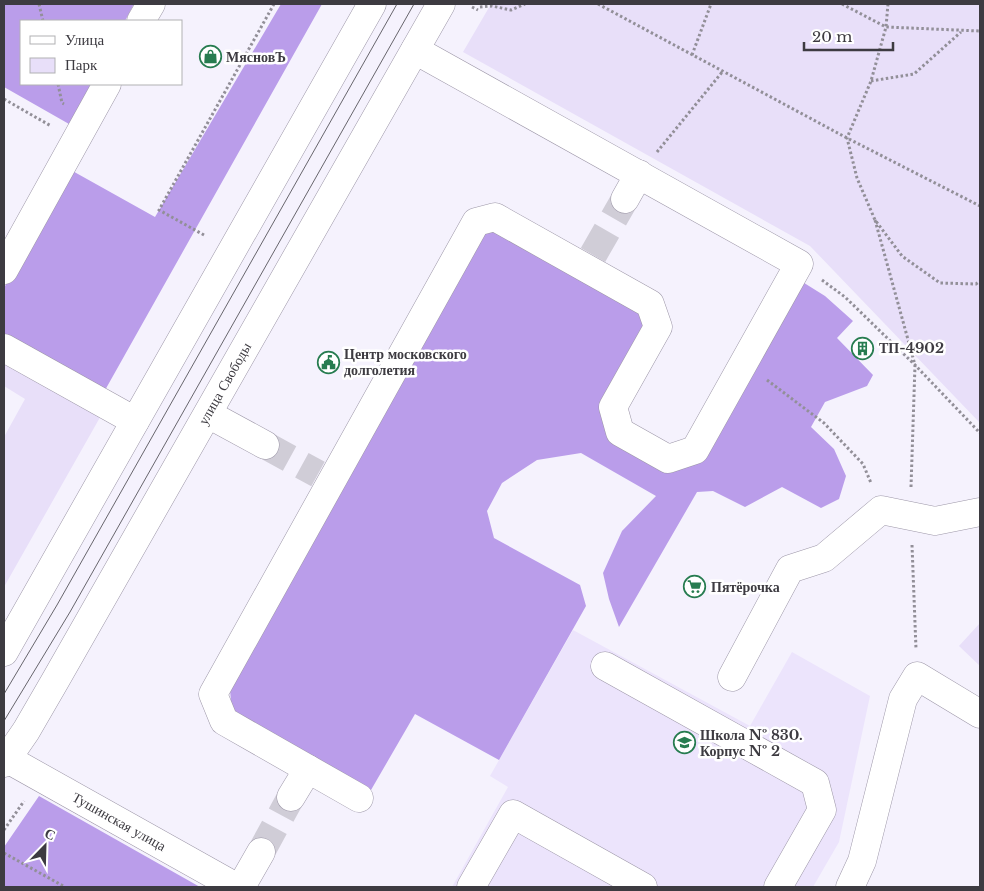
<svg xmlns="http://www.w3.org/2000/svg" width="984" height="891" font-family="'Libre Baskerville',serif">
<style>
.built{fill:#ece4fc}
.green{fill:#e8dff9}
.forest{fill:#ba9dea}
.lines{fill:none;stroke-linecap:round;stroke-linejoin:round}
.minor-tunnel{stroke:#d0cdd7;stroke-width:28;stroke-dasharray:28 14;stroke-linecap:butt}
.minor-casing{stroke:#9d97a8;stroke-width:29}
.major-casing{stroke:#9d97a8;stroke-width:29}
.path{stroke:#928f98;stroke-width:3;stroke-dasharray:2.5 2.5;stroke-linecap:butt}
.minor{stroke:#fff;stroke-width:28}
.major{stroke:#fff;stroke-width:28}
.tram{stroke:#67656c;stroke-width:1}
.labels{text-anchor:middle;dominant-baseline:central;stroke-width:5;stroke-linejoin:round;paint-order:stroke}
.poi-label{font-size:14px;font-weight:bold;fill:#3d3b41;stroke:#fff;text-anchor:start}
.street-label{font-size:14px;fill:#3d3b41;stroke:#fff}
</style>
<rect width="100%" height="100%" fill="#f5f2fd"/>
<path class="built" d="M573 630 750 726 792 652 870 696 839 842 813 887H452L508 787 490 776Z"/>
<path class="green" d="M491 4H980V423L810 246 463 52Z
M4 348 107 405 4 587V437L25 399 4 386Z
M980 623V666L959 646Z"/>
<path class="forest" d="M4 4H134L125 21H21V84H91L69 124 4 87Z
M281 4H322L104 392 4 339V288L69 169 155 217Z
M497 230 641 312 643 333 601 413 664 469 801 281 825 296 853 321 837 338 873 375 867 386 825 402 811 427 834 449 846 476 839 499 821 508 782 487 745 507 713 491 697 492 619 627 609 599 603 573 622 531 656 496 581 453 537 460 502 483 487 511 494 538 580 585 586 606 499 760 415 714 371 790 232 712 230 690 482 233Z
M39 796 200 887H4V847Z"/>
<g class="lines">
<path class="minor-tunnel" d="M593 255 625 199
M265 445 318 474
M261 852 291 797"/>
<defs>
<g id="minor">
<path d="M141 21 151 4"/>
<path d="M625 199 639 174"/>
<path d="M4 270 107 84"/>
<path d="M4 348 135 421"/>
<path d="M208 414 265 445"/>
<path d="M605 666 815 783 822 810 778 887"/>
<path d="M732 677 790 569 824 558 881 510 935 521 980 512"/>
<path id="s1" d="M4 757 236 887"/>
<path d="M291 797 308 769"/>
<path d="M359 798 224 721 213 694 476 222 495 217 650 304 658 327 613 407 620 432 668 459 695 450 799 264 415 50"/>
<path d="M241 887 261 852"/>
<path d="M471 887 513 814 643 887"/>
<path d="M850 887 862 861 903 699 917 676 980 714"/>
</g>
<g id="major">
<path d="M4 652 372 4"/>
<path id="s2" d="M4 763 26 731 55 681 441 4"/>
</g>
</defs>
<use href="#minor" class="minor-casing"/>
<use href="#major" class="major-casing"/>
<path class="path" d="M39 4 43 21
M598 4 847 138 980 206
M842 4 886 27 980 31
M888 4 886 27 871 81 847 138 857 178 875 220 902 256 940 283 976 284 980 281
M472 7 478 10
M480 7 492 6 511 10 525 4
M692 55 711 4
M871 81 914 74 961 32
M58 84 62 103 64 104
M4 99 51 126
M657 152 723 71
M875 220 915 365 911 487
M204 235 159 210 274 4
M822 280 845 297 915 365 980 433
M767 380 824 423 863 464 871 483
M912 545 916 649
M4 830 24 801
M4 853 65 887"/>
<use href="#minor" class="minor"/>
<use href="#major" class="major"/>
<path class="tram" d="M4 694 57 605 397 4
M4 721 70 612 414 4"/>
</g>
<defs>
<symbol id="shop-ring" viewBox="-11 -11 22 22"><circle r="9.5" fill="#fff" stroke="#277c50" stroke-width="1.5"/><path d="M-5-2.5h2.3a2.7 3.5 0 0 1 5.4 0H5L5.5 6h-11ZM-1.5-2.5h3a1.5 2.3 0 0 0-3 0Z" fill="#277c50"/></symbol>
<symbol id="building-ring" viewBox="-11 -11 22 22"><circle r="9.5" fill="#fff" stroke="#277c50" stroke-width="1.5"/><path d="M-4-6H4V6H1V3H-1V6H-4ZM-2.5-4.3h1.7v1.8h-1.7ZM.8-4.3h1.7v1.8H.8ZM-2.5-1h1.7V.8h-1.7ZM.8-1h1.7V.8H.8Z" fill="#277c50"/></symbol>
<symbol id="civic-ring" viewBox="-11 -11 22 22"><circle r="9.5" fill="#fff" stroke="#277c50" stroke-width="1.5"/><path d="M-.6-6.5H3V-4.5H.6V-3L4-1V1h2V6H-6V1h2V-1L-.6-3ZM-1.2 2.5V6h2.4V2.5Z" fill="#277c50"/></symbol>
<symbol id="supermarket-ring" viewBox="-11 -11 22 22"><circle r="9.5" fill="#fff" stroke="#277c50" stroke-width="1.5"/><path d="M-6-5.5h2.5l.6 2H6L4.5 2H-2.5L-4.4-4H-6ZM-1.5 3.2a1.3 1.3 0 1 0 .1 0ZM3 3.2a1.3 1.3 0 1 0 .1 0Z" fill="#277c50"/></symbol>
<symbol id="school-ring" viewBox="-11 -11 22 22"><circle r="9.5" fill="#fff" stroke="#277c50" stroke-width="1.5"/><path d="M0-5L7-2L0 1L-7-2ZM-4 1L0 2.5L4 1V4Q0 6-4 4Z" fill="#277c50"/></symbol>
</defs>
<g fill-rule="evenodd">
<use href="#shop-ring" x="198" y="44" width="25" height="25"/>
<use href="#building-ring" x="850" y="336" width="25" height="25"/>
<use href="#civic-ring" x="316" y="350" width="25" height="25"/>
<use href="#supermarket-ring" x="682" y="574" width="25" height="25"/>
<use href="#school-ring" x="672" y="730" width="25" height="25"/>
</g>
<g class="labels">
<g class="poi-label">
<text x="226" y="57">МясновЪ</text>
<text x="879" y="348">ТП-4902</text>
<text x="344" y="354">Центр московского<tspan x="344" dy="16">долголетия</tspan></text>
<text x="711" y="587">Пятёрочка</text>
<text x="700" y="735">Школа № 830.<tspan x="700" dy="16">Корпус № 2</tspan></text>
</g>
<g class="street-label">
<text stroke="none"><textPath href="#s2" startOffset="439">улица Свободы</textPath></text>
<text stroke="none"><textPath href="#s1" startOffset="132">Тушинская улица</textPath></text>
</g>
</g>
<rect width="984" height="891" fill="none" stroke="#3d3b41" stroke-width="10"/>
<rect x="20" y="20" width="162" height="65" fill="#ffffff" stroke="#b1b1b3"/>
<rect x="30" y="36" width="25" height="8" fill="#ffffff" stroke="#b1b1b3"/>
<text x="65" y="45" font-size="15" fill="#3d3b41">Улица</text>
<rect x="30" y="58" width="25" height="15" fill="#e8dff9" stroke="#b1b1b3"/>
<text x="65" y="70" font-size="15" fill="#3d3b41">Парк</text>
<g transform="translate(45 846) rotate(23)" stroke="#ffffff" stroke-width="4" paint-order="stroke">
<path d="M0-4L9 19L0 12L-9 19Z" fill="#3d3b41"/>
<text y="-8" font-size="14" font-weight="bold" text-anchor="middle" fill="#3d3b41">С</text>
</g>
<path d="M804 42v8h89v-8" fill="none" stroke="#3d3b41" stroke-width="2.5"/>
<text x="812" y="42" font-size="15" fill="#3d3b41" stroke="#ffffff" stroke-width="4" paint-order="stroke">20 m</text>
</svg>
